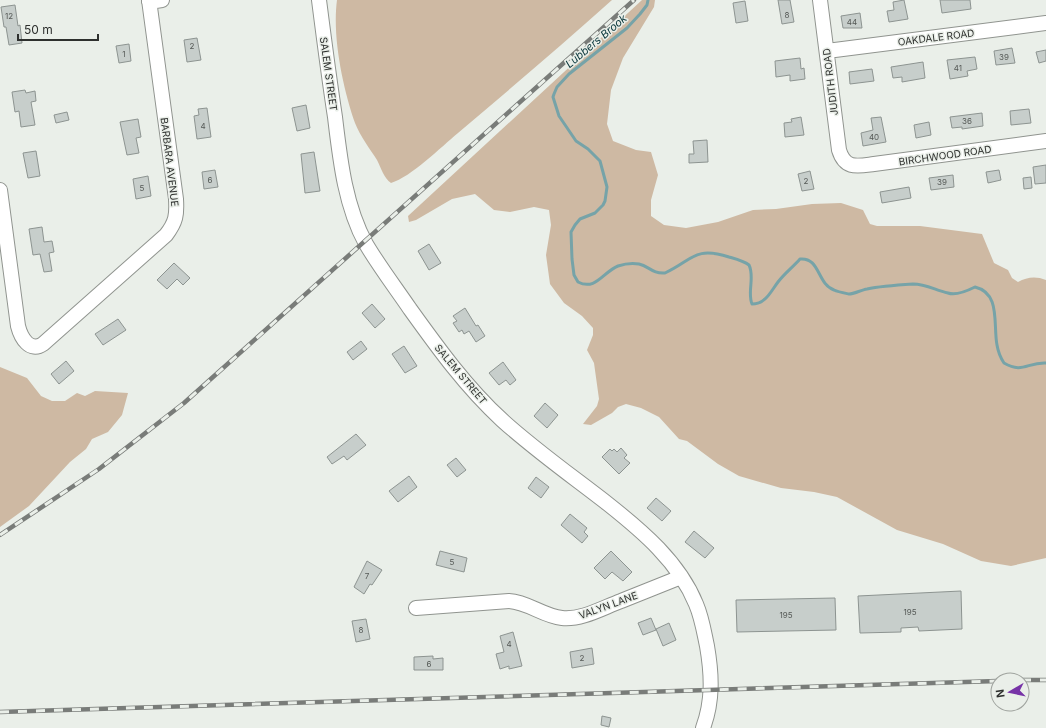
<svg xmlns="http://www.w3.org/2000/svg" width="1046" height="728" font-family="Inter,sans-serif">
<style>
.green{fill:#ceb9a3}
.lines{fill:none;stroke-linecap:round;stroke-linejoin:round}
.stream{stroke:#76a3a8;stroke-width:3}
.building{fill:#c7cecb;stroke:#8d9491}
.minor-casing{stroke:#90948f;stroke-width:16}
.minor{stroke:#fff;stroke-width:14}
.rail-casing{stroke:#797c79;stroke-width:4.5}
.rail{stroke:#eaefe9;stroke-width:3;stroke-dasharray:9;stroke-linecap:butt}
.labels{text-anchor:middle;dominant-baseline:central;stroke-width:3;stroke-linejoin:round;paint-order:stroke}
.number-label{font-size:8px;fill:#545855}
.street-label{font-size:10px;fill:#2e302e;stroke:#eaefe9}
.water-label{font-size:11px;font-style:italic;fill:#053338;stroke:#eaefe9}
</style>
<rect width="100%" height="100%" fill="#eaefe9"/>
<path class="green" d="M337 0H612C562 45 510 89 458 133 441 147 411 177 391 183 384 178 381 168 377 160 370 149 360 136 355 123 343 88 332 37 337 0Z
M642 0H655L654 7 623 58 611 90 607 124 613 141 636 150 651 152 658 175 651 200V216L664 225 686 228 718 222 753 210 776 209 812 204 841 203 863 210 870 224 877 226H920L982 234 994 263 1008 270 1012 278 1018 282C1027 277 1036 276 1046 280V558L1011 566 981 561 943 544 897 530 837 497 814 492 781 488 739 476 718 464 687 441 679 439 659 417 641 408 626 404 618 407 612 413 591 425 583 424 597 406 599 399 594 363 587 350 593 335V328L582 316 564 303 550 284 546 255 551 225 549 210 534 207 510 212 494 210 475 194 452 199 416 220 409 222 408 216Z
M0 367 27 378 41 396 52 401H65L77 393 85 396 95 391 128 393 122 415 108 432 92 439 86 449 70 462 29 506 0 527Z"/>
<g class="lines">
<path class="stream" d="M648 0 647 5 640 14 627 28 569 74 557 87 554 94 553 97 559 116 576 141 588 149 600 161 607 187 605 201 603 205 595 213 580 219 575 225 571 232 572 259 574 275 578 282C596 291 603 272 618 266 624 264 633 263 639 264 649 266 652 274 665 273 693 260 694 246 729 257 736 259 744 261 749 265 755 277 747 292 752 304 766 304 771 291 778 282 784 274 793 267 800 259 820 257 817 284 834 290 838 292 844 293 849 294 854 294 861 290 867 289 881 286 897 285 913 284 926 284 935 290 948 293 956 296 967 291 975 287 1001 293 993 325 997 345 998 351 1000 357 1004 363 1023 374 1027 362 1046 363"/>
</g>
<path class="building" d="M778 0H790L794 22 782 24Z
M904 0 908 19 889 22 887 11 894 10 893 2Z
M940 0H970L971 9 942 13Z
M745 1 748 21 736 23 733 3Z
M15 5 18 26 20 25 22 43 9 45 6 27H4L1 7Z
M860 13 862 28H843L841 16Z
M197 38 201 60 187 62 184 40Z
M129 44 131 61 119 63 116 46Z
M1012 48 1015 63 996 65 994 51Z
M1046 50V61L1039 63 1036 52Z
M975 57 977 69 967 71 968 76 950 79 947 60Z
M800 58 801 69 804 68 805 79 790 81V75L776 77 775 61Z
M923 62 925 78 902 82V77L893 78 891 67Z
M872 69 874 81 850 84 849 72Z
M25 90 26 93 35 91 36 101 31 102 35 125 21 127 19 111 15 112 12 92Z
M306 105 310 128 297 131 292 108Z
M207 108 211 137 197 139 194 116 199 115 198 109Z
M1029 109 1031 123 1011 125 1010 111Z
M67 112 69 120 56 123 54 115Z
M982 113 983 126 962 129V127L952 128 950 117Z
M801 117 804 135 785 137 784 123 792 122 791 119Z
M881 117 886 142 863 146 861 133 873 130 871 118Z
M138 119 141 137 136 138 139 153 127 155 120 122Z
M929 122 931 135 916 138 914 125Z
M707 140 708 162 689 163V154H694L693 141Z
M36 151 40 176 28 178 23 153Z
M314 152 320 191 305 193 301 154Z
M1046 165V183L1035 184 1033 167Z
M215 170 218 187 204 189 202 172Z
M999 170 1001 180 988 183 986 172Z
M810 171 814 189 802 191 798 174Z
M953 175 954 187 931 190 929 178Z
M148 176 151 196 136 199 133 179Z
M1031 177 1032 188 1024 189 1023 178Z
M909 187 911 198 882 203 880 192Z
M42 227 44 242 52 241 54 252 49 253 52 271 44 272 40 254 33 255 29 229Z
M429 244 441 263 429 270 418 251Z
M174 263 190 278 183 285 177 279 167 289 157 280Z
M372 304 385 319 375 328 362 313Z
M465 308 476 326 478 325 485 336 476 342 469 331 464 334 462 330 459 332 453 323 457 321 453 316Z
M118 319 126 330 103 345 95 334Z
M361 341 367 349 353 360 347 352Z
M404 346 417 366 405 373 392 354Z
M66 361 74 371 59 384 51 374Z
M503 362 516 380 510 385 506 380 499 385 489 373Z
M545 403 558 415 547 428 534 416Z
M356 434 366 445 347 460 344 456 332 464 327 457Z
M621 448 627 455 624 458 630 463 619 474 602 457 610 449 612 451 614 449 617 452Z
M456 458 466 470 457 477 447 465Z
M409 476 417 487 398 502 389 491Z
M536 477 549 487 541 498 528 488Z
M656 498 671 511 662 521 647 508Z
M570 514 587 528 584 532 588 536 582 543 561 525Z
M694 531 714 548 705 558 685 542Z
M440 551 467 558 464 572 436 565Z
M611 551 632 572 623 581 612 572 605 579 594 568Z
M367 561 382 570 372 585 370 584 364 594 354 587Z
M961 591 962 629 919 631 918 627 901 628V632L860 633 858 596Z
M835 598 836 630 737 632 736 600Z
M651 618 656 630 643 635 638 623Z
M366 619 370 639 356 642 352 621Z
M669 623 676 640 663 646 656 629Z
M513 632 522 666 509 669V666L500 669 496 654 504 652 500 636Z
M592 648 594 664 572 668 570 652Z
M433 656V659L443 658V670H414V657Z
M602 716 611 718 609 727 601 725Z"/>
<g class="lines">
<defs>
<path id="minor" d="M319 0C324 39 329 78 335 117 340 159 345 206 366 244 379 266 395 287 410 309 438 348 466 387 502 420 535 450 572 476 608 504 642 531 679 562 696 604 702 618 704 632 707 646 712 675 713 701 703 728
M820 0 839 150C845 170 858 166 874 164L1046 141
M149 2 162 0
M827 51 1046 23
M0 190 18 326C21 338 30 353 43 344L166 235C176 222 177 215 176 199L149 0
M416 608 509 601C528 602 543 616 562 618 582 620 602 608 621 601 641 593 661 585 681 577"/>
</defs>
<use href="#minor" class="minor-casing"/>
<use href="#minor" class="minor"/>
<defs>
<path id="rail" d="M0 535 99 469 184 403 634 0
M1022 680H1046
M0 712 998 681"/>
</defs>
<use href="#rail" class="rail-casing"/>
<use href="#rail" class="rail"/>
</g>
<g class="labels">
<g class="number-label">
<text x="787" y="15">8</text>
<text x="9" y="16">12</text>
<text x="852" y="22">44</text>
<text x="192" y="46">2</text>
<text x="124" y="54">1</text>
<text x="1004" y="57">39</text>
<text x="958" y="68">41</text>
<text x="967" y="121">36</text>
<text x="203" y="126">4</text>
<text x="874" y="137">40</text>
<text x="210" y="180">6</text>
<text x="806" y="181">2</text>
<text x="942" y="182">39</text>
<text x="142" y="188">5</text>
<text x="452" y="562">5</text>
<text x="367" y="576">7</text>
<text x="910" y="612">195</text>
<text x="786" y="615">195</text>
<text x="361" y="630">8</text>
<text x="509" y="644">4</text>
<text x="582" y="658">2</text>
<text x="429" y="664">6</text>
</g>
<g class="street-label">
<text transform="translate(936 37) rotate(-7)">OAKDALE ROAD</text>
<text transform="translate(329 74) rotate(82)">SALEM STREET</text>
<text transform="translate(830 82) rotate(-97)">JUDITH ROAD</text>
<text transform="translate(945 155) rotate(-8)">BIRCHWOOD ROAD</text>
<text transform="translate(170 162) rotate(83)">BARBARA AVENUE</text>
<text transform="translate(461 374) rotate(50)">SALEM STREET</text>
<text transform="translate(608 605) rotate(-20)">VALYN LANE</text>
</g>
<g class="water-label">
<text transform="translate(596 41) rotate(-40)">Lubbers Brook</text>
</g>
</g>
<g transform="translate(1010 692) rotate(261)"><circle r="19" fill="#eaefe9" stroke="#9fa39e"/>
<path d="M0-3L7 15L0 10L-7 15Z" fill="#7733a7"/>
<text y="-6" font-size="11" font-weight="bold" text-anchor="middle" fill="#2e302e">N</text>
</g>
<path d="M18 34v6h80v-6" fill="none" stroke="#2e302e" stroke-width="2"/>
<text x="24" y="34" font-size="12" fill="#2e302e" stroke="#eaefe9" stroke-width="3" paint-order="stroke">50 m</text>
</svg>
